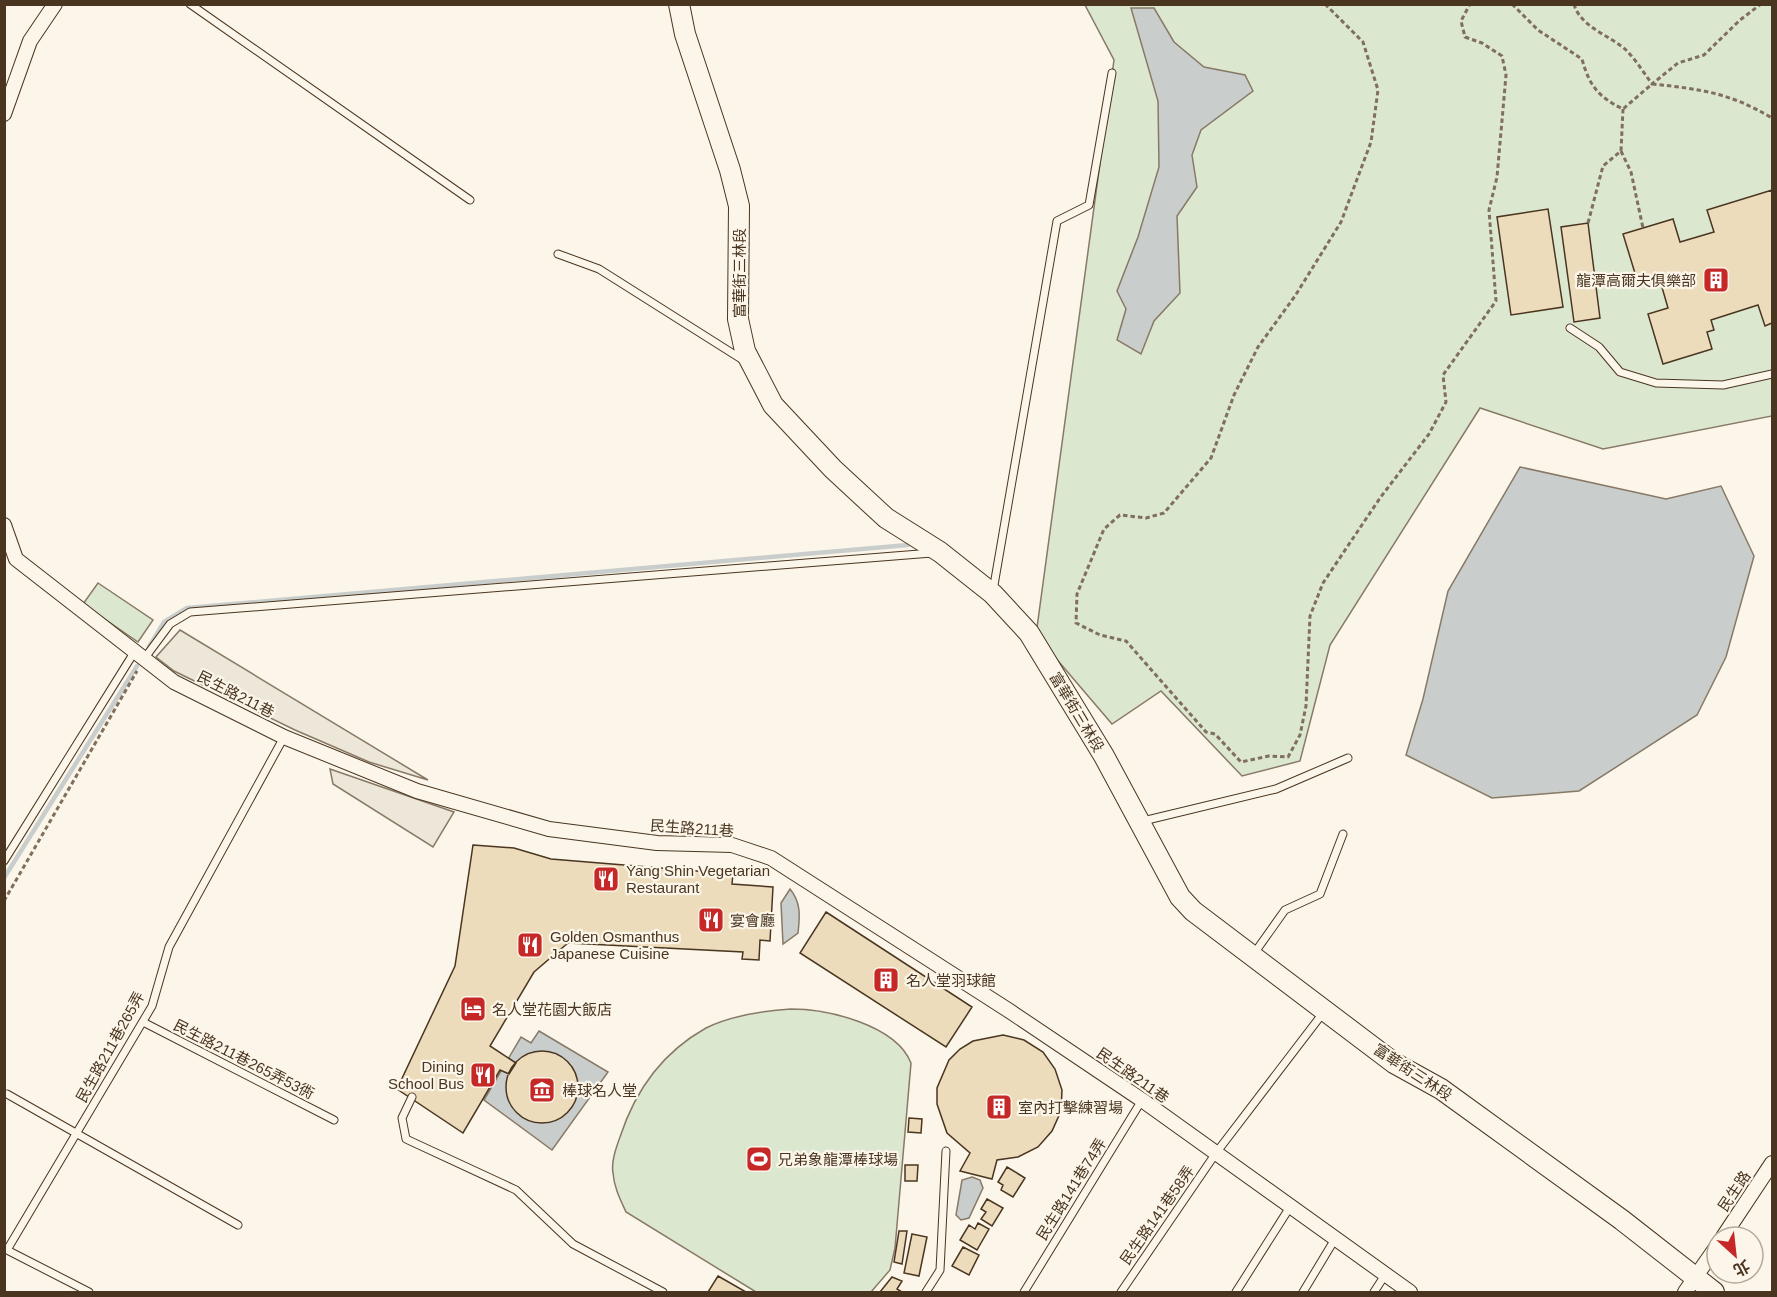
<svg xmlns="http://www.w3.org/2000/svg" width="1777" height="1297" font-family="Arial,'Noto Sans TC',sans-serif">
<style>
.green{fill:#dce7d0;stroke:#887966;stroke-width:1.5}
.parking{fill:#ede7d9;stroke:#887966;stroke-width:1.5}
.water{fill:#c9cecd;stroke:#887966;stroke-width:1.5}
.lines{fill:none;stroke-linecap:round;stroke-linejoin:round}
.stream{stroke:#c9cecd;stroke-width:4.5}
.building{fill:#ecdcbc;stroke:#4a3520;stroke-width:1.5}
.lane-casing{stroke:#4a3520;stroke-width:9}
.street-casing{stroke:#4a3520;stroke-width:16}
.secondary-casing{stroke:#4a3520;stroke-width:22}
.path{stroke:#7f6f5c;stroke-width:3;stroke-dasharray:4.5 3;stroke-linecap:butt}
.lane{stroke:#fbf6e9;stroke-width:7}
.street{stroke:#fbf6e9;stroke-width:14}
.secondary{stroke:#fbf6e9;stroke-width:20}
.labels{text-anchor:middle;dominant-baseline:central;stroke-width:4.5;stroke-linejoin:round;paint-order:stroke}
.street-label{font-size:15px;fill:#4a3520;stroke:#fbf6e9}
.poi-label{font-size:15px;fill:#4a3520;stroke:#fbf6e9;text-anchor:start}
</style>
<rect width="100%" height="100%" fill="#fbf6e9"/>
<path class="green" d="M1085 5H1772V416L1603 449 1480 408 1330 645 1300 761 1242 776 1161 691 1112 724 1036 635 1114 60Z
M98 583 153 620 138 642 83 604Z
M791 1009C828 1009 896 1025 911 1063L895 1248 890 1270 871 1292H756L626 1212C620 1199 614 1187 613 1173 611 1162 616 1148 620 1137 635 1091 663 1052 706 1028 732 1015 763 1011 791 1009Z"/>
<path class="parking" d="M180 630 428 780 369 762 295 730 174 671 156 657Z
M330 769 454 812 433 847 333 784Z"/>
<path class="water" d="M1131 8H1154L1174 42 1204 67 1245 75 1253 91 1201 130 1192 155 1197 187 1177 216 1180 293 1154 321 1141 354 1117 340 1126 309 1117 291 1138 237 1159 167 1158 101Z
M1520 467 1666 499 1721 486 1754 556 1726 657 1697 715 1579 791 1492 798 1406 755 1423 699 1448 591Z
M790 889C801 902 800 916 798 933L783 944 781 903Z
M539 1031 608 1072 552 1150 484 1100 521 1037 531 1043Z
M972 1177 980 1180 983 1188 969 1218 961 1220 956 1215 962 1180Z"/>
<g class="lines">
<path class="stream" d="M149 647 164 622 187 608 908 545
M4 878 137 666"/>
</g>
<path class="building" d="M1772 190V323L1765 326 1758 305 1711 320 1714 330 1707 332 1712 349 1663 364 1648 314 1668 308 1659 277 1638 283 1623 234 1673 219 1680 242 1714 232 1707 210Z
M1548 209 1563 307 1511 315 1497 217Z
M1588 223 1600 318 1574 322 1561 227Z
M473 845 514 848 551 859 733 874 732 884 773 887 770 941 760 940 759 960 742 959 743 952 568 943 534 972 490 1046 516 1063 509 1074 500 1070 463 1133 397 1089 455 966Z
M826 912 972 1007 946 1047 800 953Z
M1003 1035 1024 1040 1043 1052 1055 1069 1062 1090 1061 1111 1052 1131 1038 1147 1018 1157 997 1160 992 1179 960 1171 970 1153 947 1133 937 1104V1088L949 1060 960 1049 973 1041Z
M506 1087a36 36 0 1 1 72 0a36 36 0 1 1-72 0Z
M909 1118 922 1119 921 1133 908 1132Z
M905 1165H918L917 1181H905Z
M1007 1167 1025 1178 1013 1197 1001 1190 1003 1185 998 1182Z
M987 1199 1003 1208 992 1226 981 1219 986 1212 981 1209Z
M978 1223 989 1229 977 1250 960 1240 969 1225 975 1229Z
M899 1231H907L902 1264 894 1262Z
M912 1234 927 1237 919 1276 904 1273Z
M963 1247 979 1255 969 1275 952 1266Z
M718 1276 746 1292H708Z
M892 1277 902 1281 897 1289 902 1292H880Z"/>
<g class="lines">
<defs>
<path id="lane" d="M190 4 470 200
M558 254 599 269 743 360
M1570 328 1599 347 1620 372 1656 383 1723 385 1772 374
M993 591 1057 221 1089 205 1112 73
M144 659 170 624 190 612 932 553
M1143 821 1276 789 1348 758
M4 861 135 651
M1253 955 1285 910 1320 894 1343 834
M143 1022 334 1120
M7 1094 238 1225
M412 1097 402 1118 406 1139 516 1190 573 1244 663 1292
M89 1292 7 1250 152 1006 169 947 284 737
M926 1292 940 1270 946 1151
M1024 1292 1142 1100
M1121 1292 1216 1153 1323 1013
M1236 1292 1290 1207
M1303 1292 1335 1239
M1374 1292 1385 1275"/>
<path id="street" d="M4 114 30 41 55 4
M4 525 16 559
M16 559 174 682 284 737 417 791 549 829 657 843 732 845 771 858 1008 1010 1142 1100 1410 1292
M1723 1237 1772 1163
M1685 1292 1717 1246"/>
<path id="secondary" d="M679 4 685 34 730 170 739 206 738 319 745 351 773 405 833 469 886 518 940 552 993 594 1029 633 1104 756 1180 897 1193 911 1394 1063 1441 1089 1622 1220 1714 1292"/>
</defs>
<use href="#lane" class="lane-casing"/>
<use href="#street" class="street-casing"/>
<use href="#secondary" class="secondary-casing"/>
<path class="path" d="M1325 4 1363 42 1378 90 1371 142 1341 222 1295 296 1258 347 1234 395 1211 458 1164 513 1146 518 1120 515 1104 529 1077 594 1076 623 1100 635 1126 641 1206 732 1215 734 1241 762 1269 756 1288 757 1300 735 1306 706 1310 616 1323 583 1380 498 1429 434 1446 402 1443 375 1496 301 1489 210 1497 177 1504 98 1506 75 1502 56 1482 43 1465 37 1461 21 1470 4
M1512 4 1538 30 1582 59C1589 85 1598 97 1623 109L1652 84C1701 89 1730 93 1772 118
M1574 4C1580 27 1611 36 1626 50 1636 60 1644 73 1652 84L1678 63 1704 55 1740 20 1761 4
M1621 151 1631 172 1643 228
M1588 223 1603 166 1621 151 1623 109
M4 901 137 671"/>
<use href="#lane" class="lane"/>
<use href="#street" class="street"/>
<use href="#secondary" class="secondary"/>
</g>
<defs>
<symbol id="building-square" viewBox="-11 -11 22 22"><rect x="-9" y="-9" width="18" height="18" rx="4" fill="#c62828" stroke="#fbf6e9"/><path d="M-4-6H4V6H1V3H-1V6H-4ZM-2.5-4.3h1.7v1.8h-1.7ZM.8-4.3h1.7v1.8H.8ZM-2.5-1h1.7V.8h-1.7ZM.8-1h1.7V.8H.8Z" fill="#fff"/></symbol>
<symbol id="restaurant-square" viewBox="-11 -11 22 22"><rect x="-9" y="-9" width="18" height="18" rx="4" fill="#c62828" stroke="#fbf6e9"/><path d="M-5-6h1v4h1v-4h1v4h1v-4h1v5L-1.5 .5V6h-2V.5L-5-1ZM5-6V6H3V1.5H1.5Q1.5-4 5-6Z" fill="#fff"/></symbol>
<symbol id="hotel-square" viewBox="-11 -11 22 22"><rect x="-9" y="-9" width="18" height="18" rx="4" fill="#c62828" stroke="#fbf6e9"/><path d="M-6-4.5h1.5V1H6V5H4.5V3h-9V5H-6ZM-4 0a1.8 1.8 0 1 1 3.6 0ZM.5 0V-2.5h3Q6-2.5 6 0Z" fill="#fff"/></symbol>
<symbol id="museum-square" viewBox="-11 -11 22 22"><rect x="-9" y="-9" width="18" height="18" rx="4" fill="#c62828" stroke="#fbf6e9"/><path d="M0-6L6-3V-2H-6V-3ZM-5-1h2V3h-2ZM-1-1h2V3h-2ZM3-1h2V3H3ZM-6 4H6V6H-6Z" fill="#fff"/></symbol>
<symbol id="stadium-square" viewBox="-11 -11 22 22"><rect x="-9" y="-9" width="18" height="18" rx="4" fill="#c62828" stroke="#fbf6e9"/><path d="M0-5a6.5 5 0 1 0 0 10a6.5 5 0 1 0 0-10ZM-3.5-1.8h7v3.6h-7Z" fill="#fff"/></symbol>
</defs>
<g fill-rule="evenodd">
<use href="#building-square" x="1701" y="265" width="30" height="30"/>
<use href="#restaurant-square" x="591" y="864" width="30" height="30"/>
<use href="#restaurant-square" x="696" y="905" width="30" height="30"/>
<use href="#restaurant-square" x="515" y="930" width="30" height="30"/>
<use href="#building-square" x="871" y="965" width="30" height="30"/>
<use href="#hotel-square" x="458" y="994" width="30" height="30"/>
<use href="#restaurant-square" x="468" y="1060" width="30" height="30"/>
<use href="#museum-square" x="527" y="1075" width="30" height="30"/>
<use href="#building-square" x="984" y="1092" width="30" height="30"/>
<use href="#stadium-square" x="744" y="1144" width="30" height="30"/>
</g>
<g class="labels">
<g class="street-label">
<text transform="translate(739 273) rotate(-90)">富華街三林段</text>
<text transform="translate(236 694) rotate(27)">民生路211巷</text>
<text transform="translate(1077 712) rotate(59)">富華街三林段</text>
<text transform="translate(692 828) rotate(4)">民生路211巷</text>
<text transform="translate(110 1047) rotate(-61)">民生路211巷265弄</text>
<text transform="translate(244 1059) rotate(27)">民生路211巷265弄53衖</text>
<text transform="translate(1413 1072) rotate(33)">富華街三林段</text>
<text transform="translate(1133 1075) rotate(35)">民生路211巷</text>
<text transform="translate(1071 1189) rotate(-58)">民生路141巷74弄</text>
<text transform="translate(1734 1191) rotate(-56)">民生路</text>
<text transform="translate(1157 1215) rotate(-55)">民生路141巷58弄</text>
</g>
<g class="poi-label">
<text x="1696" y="280" text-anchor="end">龍潭高爾夫俱樂部</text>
<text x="626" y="870">Yang Shin Vegetarian<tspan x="626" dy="17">Restaurant</tspan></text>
<text x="730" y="920">宴會廳</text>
<text x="550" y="936">Golden Osmanthus<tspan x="550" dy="17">Japanese Cuisine</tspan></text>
<text x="906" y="980">名人堂羽球館</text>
<text x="492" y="1009">名人堂花園大飯店</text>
<text x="464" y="1066" text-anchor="end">Dining<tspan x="464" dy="17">School Bus</tspan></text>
<text x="562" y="1090">棒球名人堂</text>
<text x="1018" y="1107">室內打擊練習場</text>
<text x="778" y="1159">兄弟象龍潭棒球場</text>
</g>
</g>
<rect width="1777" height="1297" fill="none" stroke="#4a3520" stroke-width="12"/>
<g transform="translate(1735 1255) rotate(153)"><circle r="28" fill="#fbf6e9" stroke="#b4a999" stroke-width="1.5"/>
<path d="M0-4.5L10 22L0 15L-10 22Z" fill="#c62828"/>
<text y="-9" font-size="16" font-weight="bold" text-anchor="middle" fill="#4a3520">北</text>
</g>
</svg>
